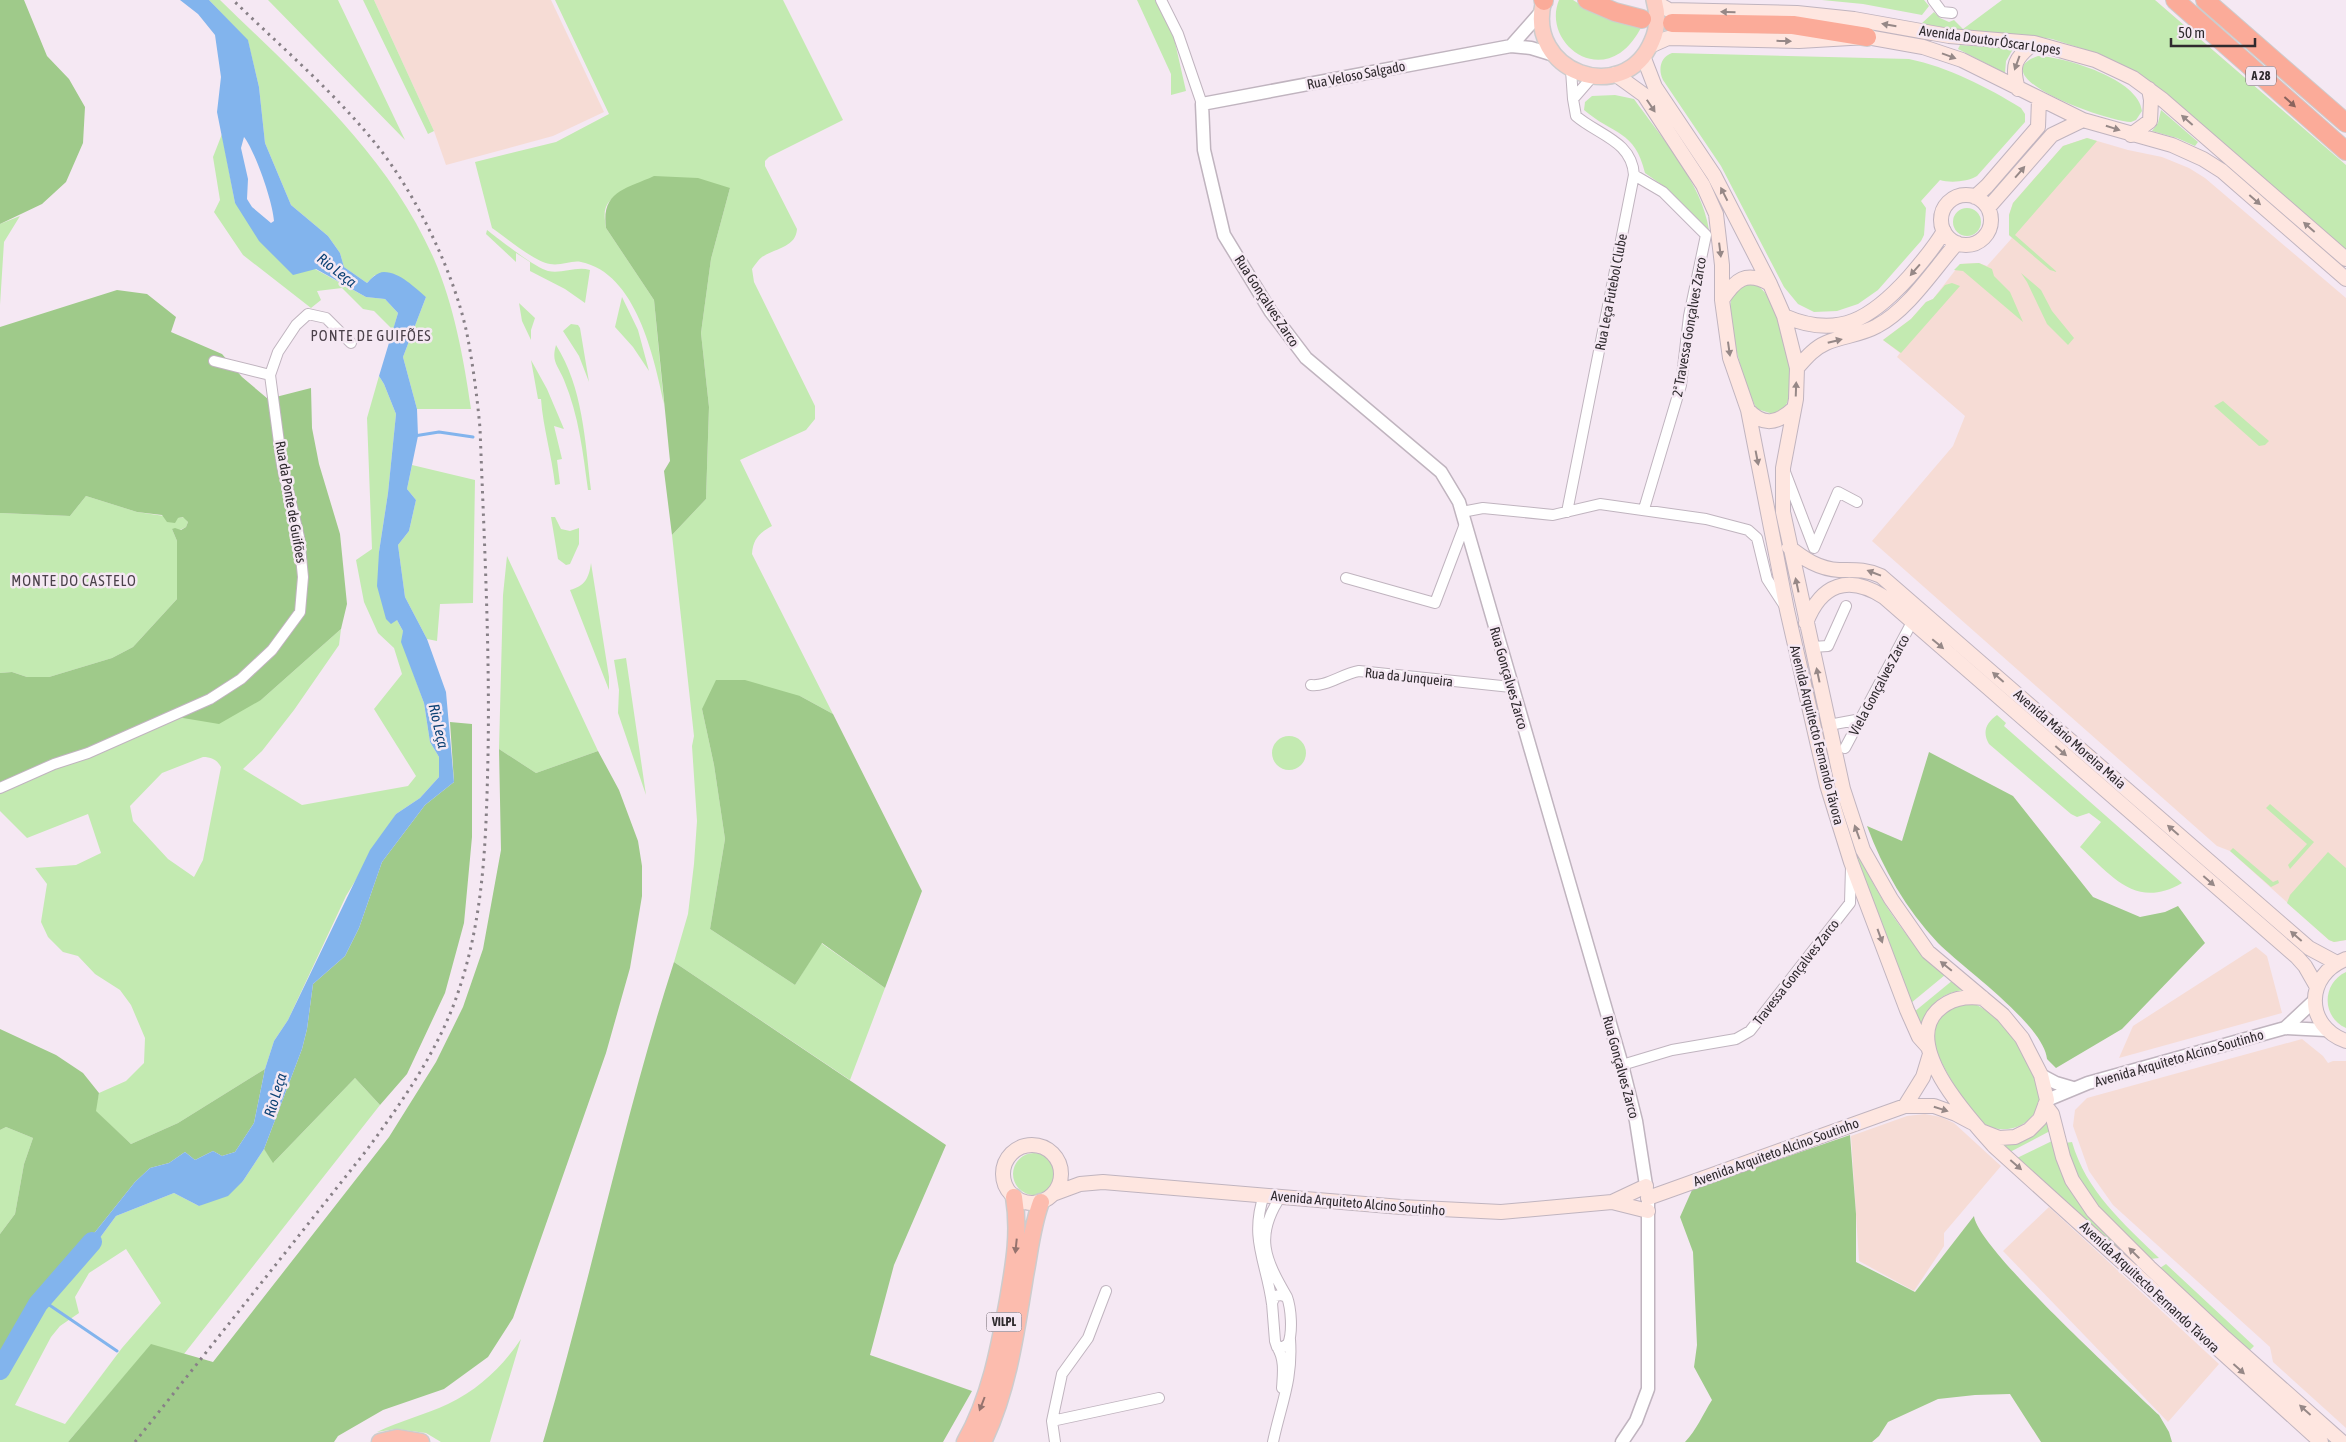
<svg xmlns="http://www.w3.org/2000/svg" width="2346" height="1442" font-family="'Asap Condensed',sans-serif">
<style>
.commercial{fill:#f6dcd5}
.green{fill:#c3eab1;fill-rule:evenodd}
.forest{fill:#9fca8a}
.water{fill:#82b4ed;fill-rule:evenodd}
.lines{fill:none;stroke-linecap:round;stroke-linejoin:round}
.stream{stroke:#82b4ed;stroke-width:3}
.river{stroke:#82b4ed;stroke-width:20}
.minor-casing{stroke:#c0b4bf;stroke-width:12}
.tertiary-casing{stroke:#c0b4bf;stroke-width:15}
.secondary-casing{stroke:#c0b4bf;stroke-width:16}
.primary-casing{stroke:#cdcccd;stroke-width:18}
.trunk-casing{stroke:#cdcccd;stroke-width:19}
.motorway-casing{stroke:#cdcccd;stroke-width:20}
.minor{stroke:#fff;stroke-width:10}
.tertiary{stroke:#fff;stroke-width:12}
.secondary{stroke:#fee6e0;stroke-width:14}
.primary{stroke:#fdcdc2;stroke-width:15}
.trunk{stroke:#fcbcae;stroke-width:16}
.motorway{stroke:#fbab99;stroke-width:18}
.rail{stroke:#888087;stroke-width:3;stroke-dasharray:2.5 5;stroke-linecap:butt}
.oneway{fill:#968887}
.oneway2{fill:#8b645e}
.oneway3{fill:#96736e}
.labels{text-anchor:middle;dominant-baseline:central;stroke-width:5;stroke-linejoin:round;paint-order:stroke}
.shield{fill:#f5e8f3;stroke:#6a6369;stroke-width:1}
.shield-label{font-size:12px;font-weight:bold;fill:#2f2a2e}
.street-label{font-size:14px;fill:#2f2a2e;stroke:#f5e8f3}
.water-label{font-size:15px;font-style:italic;fill:#0b4174;stroke:#f5e8f3}
.neighbourhood-label{font-size:15px;letter-spacing:1px;fill:#4b414a;stroke:#f5e8f3}
</style>
<rect width="100%" height="100%" fill="#f5e8f3"/>
<path class="commercial" d="M374 0H551L604 112 553 136 446 165 434 131Z
M2087 138 2128 150 2162 157 2189 168 2205 178 2346 298V940L2334 942 2329 940 2230 851 2217 846 1872 541 1953 446 1965 416 1897 357 1900 353 1883 340 1911 319 1926 302 1933 299 1960 264 1979 263 1987 266 2012 238 2009 235V215L2013 203 2063 146Z
M2256 947 2267 956 2282 1013 2119 1058 2133 1026Z
M2302 1039 2323 1056 2328 1063 2333 1061H2346V1428L2273 1362 2270 1347 2113 1205 2089 1171 2073 1126 2075 1110 2087 1098Z
M1925 1114 1941 1117 1954 1123 2001 1166 1944 1233V1246L1914 1291 1859 1261 1851 1136 1907 1116Z
M2049 1207 2219 1364 2168 1422 2003 1251Z"/>
<path class="green" d="M209 0H220C301 79 387 153 434 259 454 305 464 360 471 409H417L403 357 426 297 375 275 367 283 344 267 340 253 328 236 291 205 265 143 259 87 248 41Z
M268 0H338L405 140Z
M363 0H374L434 131 428 134Z
M555 0H783L843 120 769 157 765 161V166L797 229C796 247 776 248 762 257 758 260 755 265 752 269L754 282 815 406V419L806 430 740 460 772 526C759 533 753 539 752 554L833 714 800 696 702 709 714 765 725 839 710 929 795 985 821 943 885 988 850 1080 674 962 688 914 694 864 697 821 692 746 694 736 672 535 706 499 709 407 701 333 711 259 730 188 620 192C604 204 603 209 606 228L654 300 664 404C654 357 636 273 581 262 572 260 561 266 550 264 533 261 507 238 492 228L475 162 556 142 609 114Z
M1137 0H1155L1174 38 1186 91 1171 95V74Z
M1559 0H1573L1587 9 1642 26C1636 37 1630 46 1620 53 1585 76 1544 36 1559 0Z
M1822 0H1924L1929 6 1922 15 1863 4Z
M2002 0H2155L2346 165V251L2153 84 2096 53 2052 39 2026 35 1967 31 1921 24 1934 12 1940 18 1949 22 1954 20 1963 29Z
M1960 45 2013 49 2006 61 2005 73 1958 49Z
M1672 53 1909 59C1948 67 1987 87 2021 108L2025 114V122L1977 176C1968 182 1949 183 1940 180L1921 201 1926 208 1924 235 1921 241 1878 290 1858 304 1837 311 1814 312 1798 304 1784 287 1721 166 1663 80C1658 70 1660 57 1672 53Z
M2038 56C2065 57 2139 79 2142 111L2136 120 2131 122C2112 123 1978 77 2038 56Z
M1615 95 1634 99C1661 137 1702 183 1709 230L1669 190 1645 173C1635 130 1613 135 1584 110L1585 102 1592 96Z
M2161 110 2198 142 2195 146 2177 138 2152 131 2158 123Z
M222 134 235 203 315 269 366 297 385 299 398 313 393 330 374 311 363 309 342 288 317 291 321 300 311 308 243 255 214 212 220 200 213 157Z
M2087 138 2097 141 2015 235 2057 272 2050 270 2009 235V215L2013 203 2063 146Z
M1953 222a14 14 0 1 1 28 0a14 14 0 1 1-28 0Z
M20 216 4 242 0 305V224Z
M487 230C500 240 534 267 548 271 562 274 576 266 590 270L585 303 565 289 530 271V262L516 253V262L486 234Z
M1979 263 1992 269 1994 276 2010 292 2023 322 1963 271 1954 270 1960 264Z
M2021 273 2041 290 2052 311 2074 338 2068 345 2047 324 2027 282Z
M1952 283 1960 286 1901 353 1883 340 1911 319 1926 302 1933 299 1945 285Z
M1754 284C1781 294 1800 384 1785 407L1773 414 1757 409C1746 391 1726 322 1731 301 1732 295 1738 290 1742 286Z
M622 297 638 330 649 371 633 347 615 327Z
M519 303 535 318 531 330V340L522 321Z
M571 324 578 325 580 328 589 382 579 356 563 331Z
M556 345C583 388 585 440 591 490H588C583 453 579 416 564 380 558 365 551 362 556 345Z
M531 360 547 389 564 429 554 426 562 459 557 460 560 484 555 485C552 456 543 428 541 399H538Z
M379 376 384 384 396 414 388 493 379 552 397 620 403 631 402 642 424 703 430 742 439 757V777L420 798 396 814 346 896 288 1020 274 1041 265 1069 178 1123 131 1144 95 1111 99 1093 126 1081 144 1063 145 1038 131 1005 120 990 95 974 78 956 63 952 48 937 41 922 47 884 35 868 76 865 101 853 88 814 27 838 0 811V784L165 715 261 700 341 629 339 645 294 710 262 751 243 769 302 805 408 786 416 776 374 709 402 674 394 648 378 633 364 602 356 560 372 549 367 418ZM203 757C212 757 217 760 221 767L203 860 194 877 168 859 133 821 130 806 162 773Z
M2223 401 2269 441 2265 445 2259 446 2214 406Z
M412 465 475 480 473 603 440 604 437 641 427 639 405 597 398 545 409 531 416 500 407 489Z
M86 496 137 512 178 518 184 517 188 522 186 527 180 530 172 529 177 541V599L133 647 112 658 49 677H27L12 672 0 673V513L70 516Z
M555 517 561 529 570 531 579 528V544L570 564 566 565 558 559 551 517Z
M507 556 598 751 536 773 499 749 503 595Z
M591 563 609 677V690L570 590C585 586 589 578 591 563Z
M626 658 646 795 618 713 619 690 614 660Z
M1997 715 2006 723 2004 726 2182 883C2136 910 2112 876 2080 847L2101 822 2089 813 2077 817 2071 814 1989 744C1982 732 1986 723 1997 715Z
M1272 753a17 17 0 1 1 34 0a17 17 0 1 1-34 0Z
M2270 804 2314 842 2290 869 2288 865 2307 844 2266 808Z
M1846 829H1848C1870 884 1899 935 1945 975L1911 1003Z
M2233 848 2273 882 2278 880 2279 883 2271 887 2230 851Z
M2328 852 2346 868V940L2334 942 2329 940 2287 903 2290 895Z
M2346 972V1028C2321 1017 2322 983 2346 972Z
M1953 980 1965 990C1941 992 1928 1005 1921 1028L1914 1012Z
M1970 1002C1996 1012 2015 1037 2027 1062 2032 1071 2037 1080 2039 1090 2044 1119 2012 1137 1988 1126 1972 1118 1929 1049 1932 1032 1934 1025 1942 1016 1946 1009Z
M355 1078 380 1105 184 1354 151 1345 68 1442H0V1358L33 1304 72 1261 77 1269 116 1216 174 1193 199 1206 243 1181 264 1149 274 1162ZM126 1249 161 1303 122 1348 65 1424 15 1405 51 1337 60 1326 79 1313 75 1297 89 1273Z
M2046 1116 2050 1131 2010 1152 1998 1142Z
M6 1127 33 1138 24 1164 15 1214 0 1234V1130Z
M2052 1141 2100 1227 2237 1357 2333 1442H2329C2224 1348 2123 1251 2017 1158Z
M2072 1142C2086 1191 2123 1223 2159 1258L2150 1259 2095 1203 2078 1177 2065 1143Z
M1013 1174a21 21 0 1 1 42 0a21 21 0 1 1-42 0Z
M2166 1264 2254 1346 2249 1351 2160 1268Z
M521 1339 490 1442H441L426 1433 396 1429 377 1432C400 1421 424 1415 448 1404 479 1389 502 1367 521 1339Z"/>
<path class="forest" d="M0 0H24L47 56 69 79 85 107 83 143 66 182 42 204 0 224Z
M654 176 698 178 730 188 711 259 701 333 709 407 706 499 672 535 664 471 670 461 654 300 606 228C601 191 626 189 654 176Z
M117 290 147 294 176 317 171 332 222 354 242 377 268 399 311 388 312 428 319 464 340 534 347 604 341 629 261 700 219 724 165 715 0 786V673L12 672 27 677H49L112 658 133 647 177 599V541L172 529 175 528 181 530 186 527 188 522 183 517 178 518 175 523 167 522 162 515 137 512 86 496 70 516 0 513V327Z
M716 680H745L800 696 833 714 922 891 885 988 822 943 795 985 710 929 725 839 714 765 702 709Z
M450 722 472 724V837L464 923 445 993 407 1074 380 1105 355 1078 273 1163 264 1149 302 1049 307 1029 313 984 345 956 359 928 382 862 425 805 454 782Z
M499 749 536 773 598 751 619 790 638 841 642 866V896L630 968 606 1053 513 1318 488 1357 444 1389 383 1410 338 1436 334 1442H68L151 1344 213 1362 389 1137 436 1062 463 1007 483 949 501 850Z
M1929 752 2013 796 2093 897 2140 917 2165 912 2178 906 2205 943 2122 1029 2056 1068 2047 1059C2044 1025 1963 968 1938 943 1906 909 1883 869 1867 826L1902 841Z
M674 962 946 1145 894 1265 870 1355 972 1391 943 1442H543C590 1283 623 1120 674 962Z
M0 1029 56 1055 83 1073 99 1093 96 1111 131 1144 178 1123 265 1069 254 1123 235 1152 222 1156 213 1151 195 1160 185 1152 169 1163 150 1168 135 1182 72 1261 33 1304 0 1358V1234L15 1214 24 1164 33 1138 6 1127 0 1130Z
M1850 1135 1856 1214V1262L1915 1292 1974 1216C1977 1248 2128 1385 2159 1415L2169 1432 2172 1442H2041L2010 1394 1975 1395 1938 1399 1888 1422 1879 1436 1872 1442H1685C1696 1431 1703 1414 1712 1400L1694 1367 1697 1345 1693 1252 1680 1217 1692 1190 1711 1179 1748 1170Z"/>
<path class="water" d="M180 0H209L248 40 259 87 265 143 291 205 328 236 340 253 344 267 367 283C371 279 377 272 384 272 400 272 415 288 426 297L403 357 417 409 418 436 407 489 416 500 409 531 398 545 405 597 427 639 446 692 454 782 425 805 382 862 359 928 345 956 313 984 307 1029 302 1049 264 1149 243 1181 228 1196 199 1206 174 1193 116 1216 77 1269 72 1261 135 1182 150 1168 169 1163 185 1152 195 1160 213 1151 222 1156 235 1152 254 1123 265 1069 274 1041 288 1020 370 850 396 814 420 798 439 777V757L430 742 424 703 401 642 403 631 397 620 391 624 386 619 377 586 379 552 388 493 396 414 384 384 379 376 398 313 385 299 366 297 316 269 293 275 259 241 235 203 217 112 221 77 215 35 198 14ZM244 137C255 151 273 202 274 221L271 223 252 207 247 199 248 179 241 148Z"/>
<g class="lines">
<path class="stream" d="M414 436 439 432 473 437
M42 1300 117 1351"/>
<path class="river" d="M0 1370 38 1304 92 1242"/>
<defs>
<path id="minor" d="M1161 0 1178 34 1202 104
M1933 0 1942 12 1952 13
M1571 70 1573 99 1593 76
M1634 175 1663 192 1706 235 1689 316 1681 385 1644 509
M214 361 270 375
M1785 472 1814 548 1838 492 1857 502
M1462 512 1483 508 1553 515 1600 504 1706 519 1748 530 1757 538 1767 579 1784 605
M1567 512 1634 175C1632 141 1598 135 1576 116L1573 99
M1346 578 1435 603 1465 524
M1812 647 1828 646 1846 606
M1311 685C1326 687 1342 674 1359 671L1511 687
M1829 725 1861 719
M1845 748 1912 622
M0 788 54 764 88 753 210 699 241 679 272 650 300 612 303 577 299 537 282 465 270 375 278 352 296 325 308 314 326 318 351 343
M1622 1065 1672 1050 1736 1039 1750 1031 1850 903 1851 867
M1264 1195C1249 1239 1267 1263 1272 1304
M1281 1196C1254 1236 1265 1259 1287 1297
M1281 1295 1287 1297C1291 1308 1293 1332 1288 1344L1283 1347H1277L1275 1341 1272 1303 1275 1296Z
M1277 1347C1285 1359 1283 1374 1282 1388
M1052 1421 1159 1398
M1055 1442 1052 1421 1062 1374 1088 1338 1106 1291
M1273 1442C1281 1404 1293 1380 1290 1339"/>
<path id="tertiary" d="M1511 46 1541 12
M1554 55 1531 48 1511 46 1202 104 1204 150 1224 235 1271 312 1306 358 1441 472 1459 502 1622 1065 1636 1121 1648 1198V1389L1636 1421 1622 1442
M2285 1028 2315 1000
M2041 1075 2056 1083 2073 1088
M2047 1100 2088 1083 2285 1028 2326 1030"/>
<path id="secondary" d="M1655 2 1669 10 1797 13 1854 19 1949 36 2034 43 2095 60 2133 78 2163 100 2346 259
M1650 46 1668 38 1799 41 1867 37 1923 47 1962 60 2083 120 2172 145 2203 159 2222 171 2346 279
M1643 56 1655 87 1714 175 1770 284 1784 316 1797 368 1796 399 1783 468V512L1843 789 1863 850 1891 899 1928 952 2003 1015 2022 1038 2041 1075 2047 1100 2040 1119 2029 1130 2015 1137 1999 1138 1981 1131
M1615 74 1644 95 1703 185 1716 214 1722 265V300L1730 358 1748 410 1787 610 1827 785 1851 862 1907 1010 1919 1037 1928 1047
M2018 89C2011 65 2015 58 2034 43
M2131 135 2150 121 2151 100 2149 89
M1941 220a25 25 0 1 1 50 0a25 25 0 1 1-50 0Z
M1975 197 1987 186 2038 127 2039 99
M1988 208 2052 135 2083 120
M1722 300C1735 280 1746 270 1770 284
M1784 316C1839 340 1872 318 1909 277 1922 262 1934 248 1944 231
M1797 368C1805 359 1814 348 1826 343 1842 336 1861 335 1877 326 1908 310 1934 269 1957 243
M1748 410C1763 426 1777 424 1793 409
M1789 547C1804 559 1819 569 1839 570 1855 570 1866 569 1881 576L2309 948 2337 963
M1806 623C1821 584 1848 574 1884 597L2297 957 2305 966 2317 987
M2346 959C2305 975 2304 1026 2346 1041
M1983 998C1965 996 1950 998 1937 1011 1902 1047 1970 1119 1994 1146L2321 1442
M2045 1105 2052 1114 2063 1157 2072 1180 2093 1211 2149 1267 2225 1338 2342 1442
M1905 1106 1923 1077 1930 1054
M1003 1174a29 29 0 1 1 58 0a29 29 0 1 1-58 0Z
M1053 1194 1080 1184 1103 1182 1401 1207 1501 1212 1612 1202 1646 1186
M1648 1198 1905 1106H1934L1956 1114 1971 1122
M1612 1202 1648 1211"/>
<path id="primary" d="M1544 0C1524 72 1624 108 1652 41 1658 28 1658 14 1654 0"/>
<path id="trunk" d="M380 1442 397 1438 421 1442
M965 1442C990 1398 999 1349 1008 1300 1014 1265 1020 1233 1014 1197
M983 1442C1008 1391 1016 1332 1025 1276 1030 1250 1032 1226 1041 1202"/>
<path id="motorway" d="M1543 0 1544 1
M1587 0 1615 12 1642 19
M2175 0 2346 151
M2205 0 2346 123
M1672 23 1793 25 1867 37"/>
</defs>
<use href="#minor" class="minor-casing"/>
<use href="#tertiary" class="tertiary-casing"/>
<use href="#secondary" class="secondary-casing"/>
<use href="#primary" class="primary-casing"/>
<use href="#trunk" class="trunk-casing"/>
<use href="#motorway" class="motorway-casing"/>
<use href="#minor" class="minor"/>
<use href="#tertiary" class="tertiary"/>
<use href="#secondary" class="secondary"/>
<use href="#primary" class="primary"/>
<use href="#trunk" class="trunk"/>
<use href="#motorway" class="motorway"/>
<path class="rail" d="M135 1442 366 1151C399 1106 431 1061 452 1009 484 927 486 844 488 756 490 647 484 537 480 428 477 396 473 365 467 334 454 272 415 192 375 143 333 91 281 47 233 0"/>
</g>
<defs><path id="oneway-solid" d="M-6-.8H1V-3.2L6.5 0L1 3.2V.8H-6Z" transform="scale(1.25)"/></defs>
<g class="oneway">
<use href="#oneway-solid" transform="translate(1728 12) rotate(-179)"/>
<use href="#oneway-solid" transform="translate(1889 25) rotate(-170)"/>
<use href="#oneway-solid" transform="translate(1784 41) rotate(1)"/>
<use href="#oneway-solid" transform="translate(1949 56) rotate(20)"/>
<use href="#oneway-solid" transform="translate(2017 63) rotate(110)"/>
<use href="#oneway-solid" transform="translate(1651 106) rotate(56)"/>
<use href="#oneway-solid" transform="translate(2187 120) rotate(-139)"/>
<use href="#oneway-solid" transform="translate(2113 128) rotate(18)"/>
<use href="#oneway-solid" transform="translate(2020 172) rotate(-49)"/>
<use href="#oneway-solid" transform="translate(1724 194) rotate(-117)"/>
<use href="#oneway-solid" transform="translate(2255 200) rotate(41)"/>
<use href="#oneway-solid" transform="translate(2309 227) rotate(-139)"/>
<use href="#oneway-solid" transform="translate(1720 250) rotate(83)"/>
<use href="#oneway-solid" transform="translate(1915 270) rotate(131)"/>
<use href="#oneway-solid" transform="translate(1835 341) rotate(-14)"/>
<use href="#oneway-solid" transform="translate(1729 349) rotate(82)"/>
<use href="#oneway-solid" transform="translate(1796 389) rotate(-88)"/>
<use href="#oneway-solid" transform="translate(1757 458) rotate(79)"/>
<use href="#oneway-solid" transform="translate(1874 573) rotate(-159)"/>
<use href="#oneway-solid" transform="translate(1797 585) rotate(-102)"/>
<use href="#oneway-solid" transform="translate(1938 644) rotate(40)"/>
<use href="#oneway-solid" transform="translate(1818 675) rotate(-102)"/>
<use href="#oneway-solid" transform="translate(1998 677) rotate(-139)"/>
<use href="#oneway-solid" transform="translate(2061 751) rotate(41)"/>
<use href="#oneway-solid" transform="translate(2173 830) rotate(-139)"/>
<use href="#oneway-solid" transform="translate(1857 832) rotate(-110)"/>
<use href="#oneway-solid" transform="translate(2209 881) rotate(41)"/>
<use href="#oneway-solid" transform="translate(1880 936) rotate(70)"/>
<use href="#oneway-solid" transform="translate(2296 936) rotate(-139)"/>
<use href="#oneway-solid" transform="translate(1946 966) rotate(-141)"/>
<use href="#oneway-solid" transform="translate(1941 1109) rotate(17)"/>
<use href="#oneway-solid" transform="translate(2016 1165) rotate(41)"/>
<use href="#oneway-solid" transform="translate(2134 1253) rotate(-135)"/>
<use href="#oneway-solid" transform="translate(2239 1369) rotate(42)"/>
<use href="#oneway-solid" transform="translate(2305 1410) rotate(-138)"/>
</g>
<use class="oneway2" href="#oneway-solid" transform="translate(2290 102) rotate(42)"/>
<g class="oneway3">
<use href="#oneway-solid" transform="translate(1016 1246) rotate(96)"/>
<use href="#oneway-solid" transform="translate(982 1404) rotate(111)"/>
</g>
<g class="labels">
<g class="shield">
<rect x="2246" y="66.5" width="30" height="19" rx="4"/>
<rect x="986.5" y="1312.5" width="35" height="19" rx="4"/>
</g>
<g class="shield-label">
<text x="2261" y="76">A 28</text>
<text x="1004" y="1322">VILPL</text>
</g>
<g class="street-label">
<text transform="translate(1990 40) rotate(8)">Avenida Doutor Óscar Lopes</text>
<text transform="translate(1356 75) rotate(-11)">Rua Veloso Salgado</text>
<text transform="translate(1611 292) rotate(-79)">Rua Leça Futebol Clube</text>
<text transform="translate(1267 301) rotate(57)">Rua Gonçalves Zarco</text>
<text transform="translate(1689 327) rotate(-80)">2ª Travessa Gonçalves Zarco</text>
<text transform="translate(291 502) rotate(80)">Rua da Ponte de Guifões</text>
<text transform="translate(1409 677) rotate(6)">Rua da Junqueira</text>
<text transform="translate(1509 678) rotate(74)">Rua Gonçalves Zarco</text>
<text transform="translate(1879 685) rotate(-62)">Viela Gonçalves Zarco</text>
<text transform="translate(1817 735) rotate(76)">Avenida Arquitecto Fernando Távora</text>
<text transform="translate(2070 739) rotate(41)">Avenida Mário Moreira Maia</text>
<text transform="translate(1796 972) rotate(-52)">Travessa Gonçalves Zarco</text>
<text transform="translate(2179 1058) rotate(-16)">Avenida Arquiteto Alcino Soutinho</text>
<text transform="translate(1621 1067) rotate(75)">Rua Gonçalves Zarco</text>
<text transform="translate(1776 1152) rotate(-20)">Avenida Arquiteto Alcino Soutinho</text>
<text transform="translate(1358 1203) rotate(5)">Avenida Arquiteto Alcino Soutinho</text>
<text transform="translate(2150 1287) rotate(43)">Avenida Arquitecto Fernando Távora</text>
</g>
<g class="water-label">
<text transform="translate(337 270) rotate(38)">Rio Leça</text>
<text transform="translate(439 726) rotate(77)">Rio Leça</text>
<text transform="translate(275 1095) rotate(-73)">Rio Leça</text>
</g>
<g class="neighbourhood-label">
<text x="371" y="335">PONTE DE GUIFÕES</text>
<text x="74" y="580">MONTE DO CASTELO</text>
</g>
</g>
<path d="M2171 38v8h84v-8" fill="none" stroke="#2f2a2e" stroke-width="2.5"/>
<text x="2178" y="38" font-size="15" fill="#2f2a2e" stroke="#f5e8f3" stroke-width="4" paint-order="stroke">50 m</text>
</svg>
